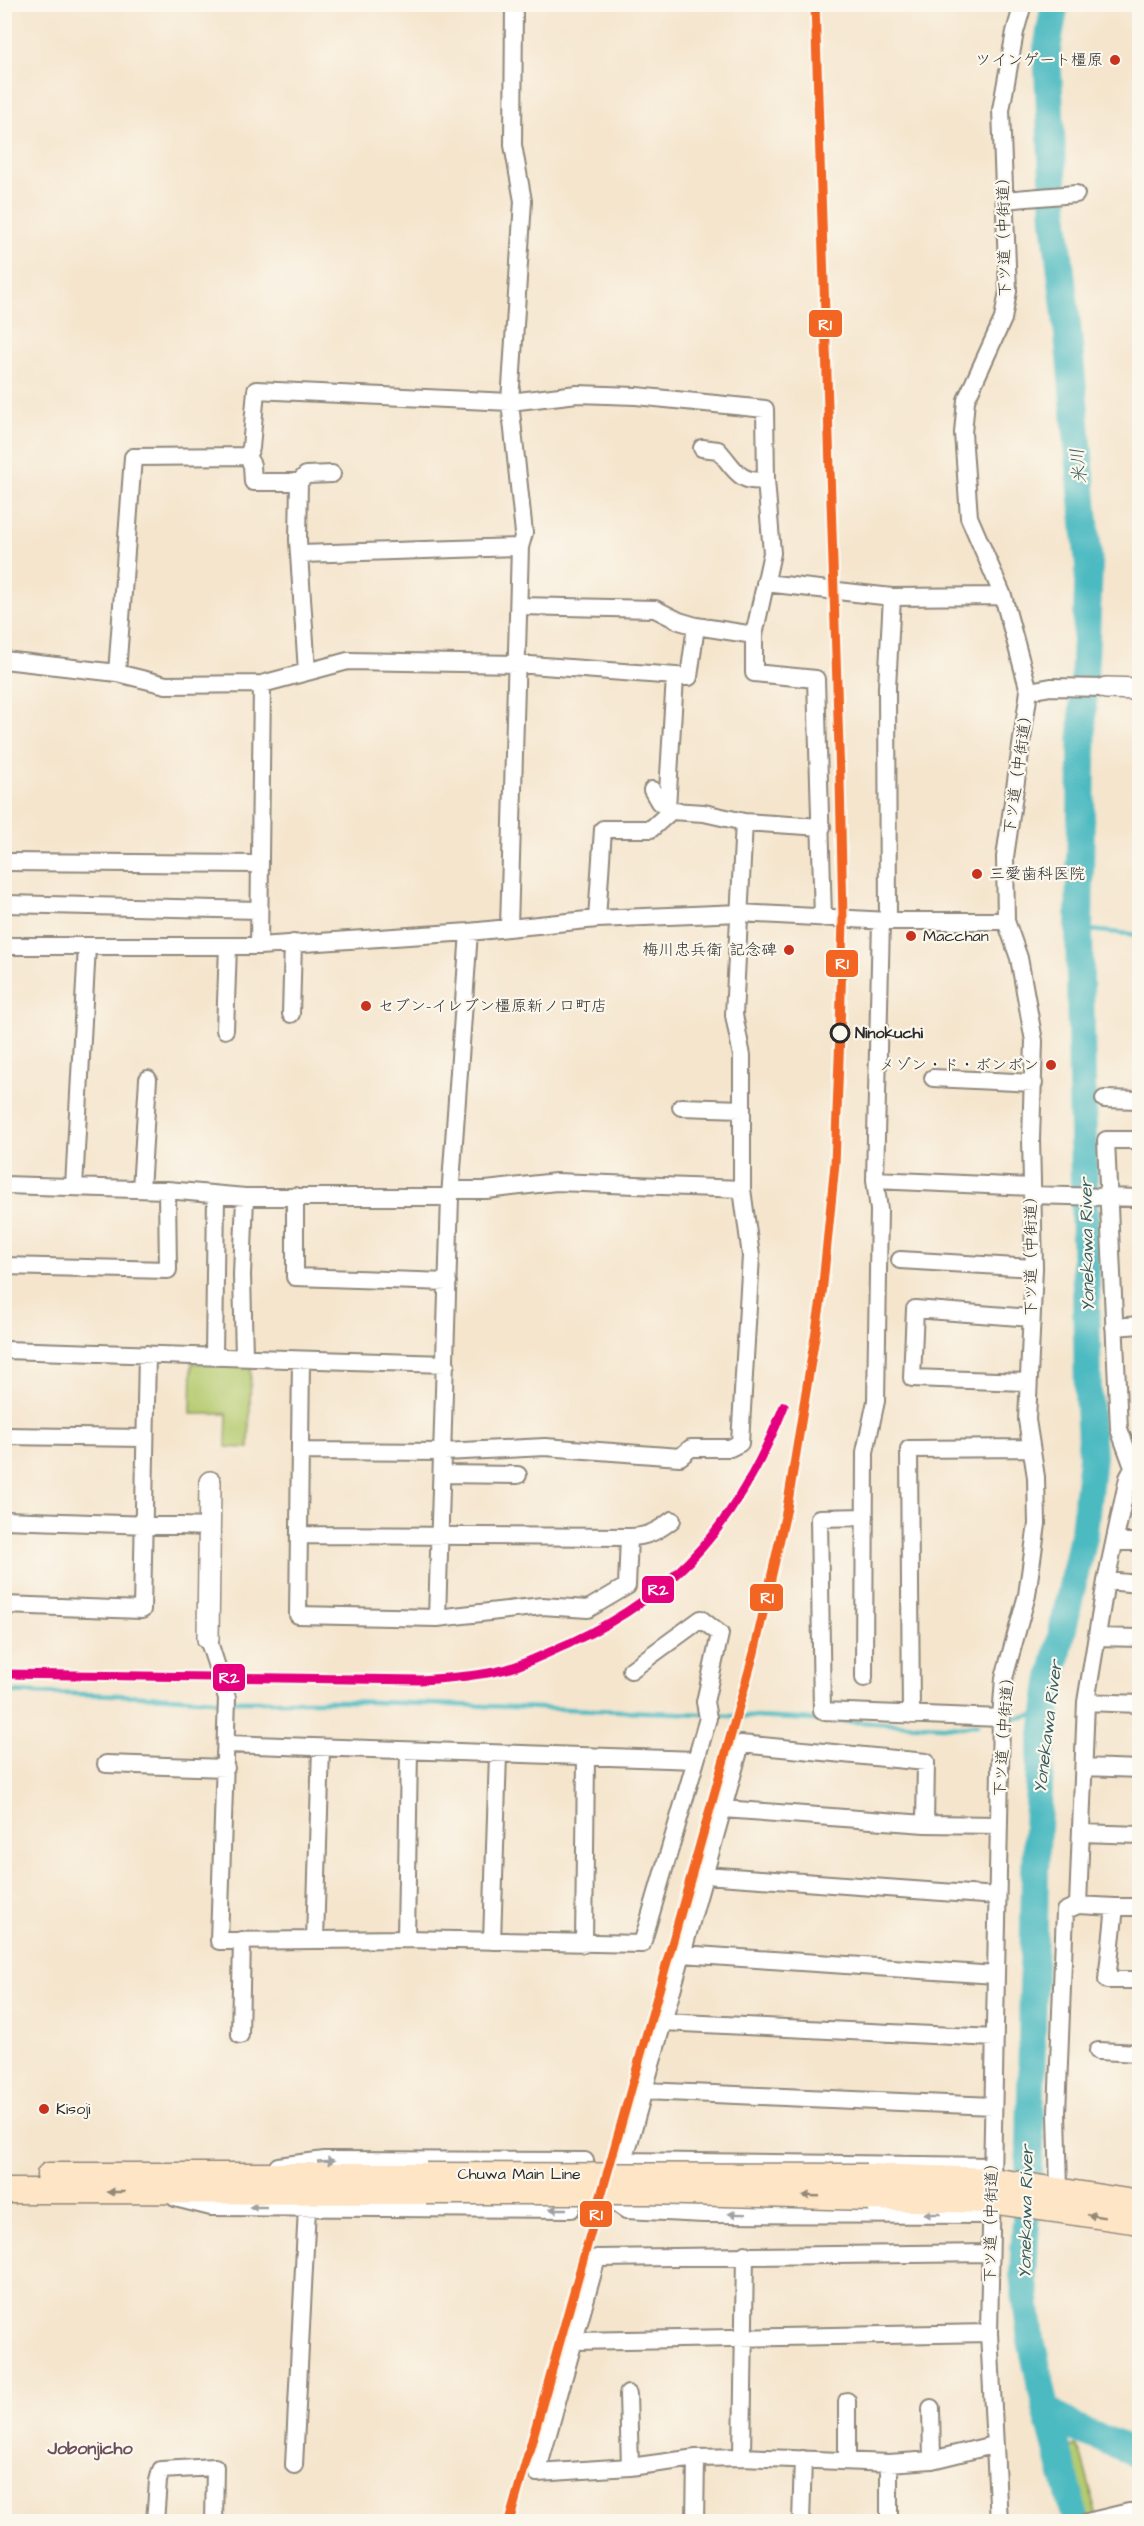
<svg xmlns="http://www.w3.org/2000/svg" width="1144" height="2526" font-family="'Architects Daughter','Klee One',sans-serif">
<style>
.green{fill:#b5cb70;stroke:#707b4e;stroke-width:1.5}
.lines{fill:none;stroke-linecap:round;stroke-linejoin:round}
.stream{stroke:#4bbac1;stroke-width:4.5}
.river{stroke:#4bbac1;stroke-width:28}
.minor-casing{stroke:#90887c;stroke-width:20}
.tertiary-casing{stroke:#90887c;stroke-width:24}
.secondary-casing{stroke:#90887c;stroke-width:27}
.minor{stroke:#fff;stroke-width:16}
.tertiary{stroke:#fff;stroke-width:21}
.secondary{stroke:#fde5c5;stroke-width:24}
.secondary-bridge-casing{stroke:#90887c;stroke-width:27;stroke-linecap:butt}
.secondary-bridge{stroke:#fde5c5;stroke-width:24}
.rail-1-casing{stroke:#fbf7ec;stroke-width:14}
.rail-2-casing{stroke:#fbf7ec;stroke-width:14}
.rail-1{stroke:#f26522;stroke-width:9}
.rail-2{stroke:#e5007d;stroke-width:9}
.oneway{fill:#a0a0a0}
.oneway2{fill:#948878}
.poi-dot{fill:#c8321e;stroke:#fbf7ec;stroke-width:2}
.stop-dot{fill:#fbf7ec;stroke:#2b2b2b;stroke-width:3}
.labels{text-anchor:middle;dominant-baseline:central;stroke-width:4.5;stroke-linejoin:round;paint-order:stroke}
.poi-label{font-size:16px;fill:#2b2b2b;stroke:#fbf7ec;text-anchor:start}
.street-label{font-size:16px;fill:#2b2b2b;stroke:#fbf7ec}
.stop-label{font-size:16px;font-weight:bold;fill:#2b2b2b;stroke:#fbf7ec;text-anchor:start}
.water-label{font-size:18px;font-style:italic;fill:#365d60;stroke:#fbf7ec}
.neighbourhood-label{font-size:18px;font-weight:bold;fill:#6c4f5c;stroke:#fbf7ec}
.line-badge{stroke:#fbf7ec;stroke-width:2}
.badge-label{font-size:16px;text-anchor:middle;font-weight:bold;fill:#fff}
</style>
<rect width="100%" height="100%" fill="#fbf7ec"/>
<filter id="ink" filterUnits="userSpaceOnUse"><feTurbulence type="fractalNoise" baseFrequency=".0167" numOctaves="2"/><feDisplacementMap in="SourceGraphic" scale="12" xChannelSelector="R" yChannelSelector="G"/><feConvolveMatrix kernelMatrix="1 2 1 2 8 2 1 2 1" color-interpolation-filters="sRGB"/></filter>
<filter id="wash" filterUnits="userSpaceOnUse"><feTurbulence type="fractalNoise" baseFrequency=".008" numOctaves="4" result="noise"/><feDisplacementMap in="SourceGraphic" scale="24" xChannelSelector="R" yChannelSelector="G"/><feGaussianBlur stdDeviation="1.35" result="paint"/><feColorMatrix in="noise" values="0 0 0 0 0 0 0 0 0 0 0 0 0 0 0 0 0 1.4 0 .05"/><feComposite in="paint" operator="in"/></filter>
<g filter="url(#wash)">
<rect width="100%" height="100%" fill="#f5e5cd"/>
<path class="green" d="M192 1363 251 1364 249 1448 226 1447 227 1414H191Z
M1076 2445 1080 2451 1099 2521H1085L1073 2480 1071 2447Z"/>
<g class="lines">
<path class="stream" d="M1079 929 1140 935
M4 1692C78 1695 150 1694 223 1701
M231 1701H345L703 1714
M711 1715 962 1727 978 1724
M1004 1720 1046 1713"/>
<path class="river" d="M1055 4 1047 49 1055 221 1067 324 1089 566 1083 706 1079 929 1088 1392 1092 1457 1084 1532 1051 1683 1040 1765 1035 1870 1030 2150 1023 2274 1031 2340 1046 2408 1077 2522
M1046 2408 1077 2429 1140 2454"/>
</g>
</g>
<g filter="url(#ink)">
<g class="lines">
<defs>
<path id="minor" d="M1004 200 1076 194
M247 456 252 465 253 482H299
M301 554 520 547
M765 583 892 597 1003 596
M519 606 655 609 679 621 696 626 754 635 772 553 766 480C738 484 735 468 718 450L702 448
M754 635V673L816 679 823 918
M4 660 117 673 166 685 262 684 348 661 517 664 689 677 696 626
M307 671 298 540 299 482 306 475 332 474
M117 673 133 457 247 456 251 448 256 390 510 402 577 394 636 396 765 409 766 480
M1029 691 1051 687 1106 688
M652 790 659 802 671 811 704 813 744 822 822 827
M667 808 675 677
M5 862 260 864
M6 904 259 910
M597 919 603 829H651L671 811
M888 921 887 687 892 597
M509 927 520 547 524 533 510 402 523 201 513 145 514 4
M4 946H259L469 932 597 919 740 913 888 921H1006
M259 946 262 684
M291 1014 293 943
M225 1030 228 946
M933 1078 1034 1083
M1104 1099 1140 1100
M681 1107 742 1109
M875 1180 1032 1187
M4 1185 167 1190 245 1197H450
M74 1187 87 946
M141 1189 148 1079
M451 1190H486L556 1182 742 1189
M1032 1195 1140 1198
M295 1196V1277L448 1282
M900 1260 1034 1268
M4 1266 168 1270 167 1190
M1114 1327 1140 1325
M4 1350 446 1364
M214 1356 216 1195
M244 1356 242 1275 245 1197
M301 1360 298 1615 437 1618 450 1197 469 932
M1027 1382 912 1378 915 1309 1031 1318
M4 1436 144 1438
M301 1451 443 1452 545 1447 680 1457 691 1448H730L740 1443 751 1256 742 1189V1056L734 1015 744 822
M1133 1467 1119 1429 1106 1140H1140
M442 1474 518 1475
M865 1517 819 1518 822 1711 1001 1718
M4 1520 209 1527
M301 1535 629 1537 627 1586 588 1609 542 1606 437 1618
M629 1537C647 1537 658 1531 672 1520
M1115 1542H1140
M1106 1581 1140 1584
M4 1605 142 1610 147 1354
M1097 1637 1140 1638
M208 1639 227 1698 219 1941 406 1939 642 1944 696 1760 227 1744
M631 1670 701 1619 720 1634 705 1702 708 1718 696 1760
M864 1678 865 1452 876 1401 879 1210 875 1180 881 921
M1086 1702 1140 1704
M911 1715 909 1449 1031 1448
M106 1764 226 1768
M1084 1767 1140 1769
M723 1809 925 1824 998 1825
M1082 1833 1140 1835
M705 1875 997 1896
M1078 1905 1086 1702 1106 1581 1128 1478 1140 1455
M1115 1907H1140
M406 1939 409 1751
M315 1940 321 1748
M492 1941 498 1754
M584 1944 586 1757
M682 1954 996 1975
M663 2022 995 2038
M240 2035 242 1940
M1098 2051 1140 2053
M644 2091 993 2106
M624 2161 741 1744 926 1762 925 1824
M1059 2190 1057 2113 1065 1911 1078 1905 1115 1907 1107 1980H1140
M175 2198 211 2207 571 2209 585 2161 325 2160 278 2166
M990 2215 704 2214 626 2210 616 2203 624 2161 992 2166
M990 2253 597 2258 537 2473 630 2467 696 2458 742 2457 889 2463 932 2460 993 2445
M575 2341 989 2333
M628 2394 630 2467
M931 2408 932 2460
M742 2457 745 2254
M847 2460V2401
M294 2465 307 2208
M155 2522 158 2481 161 2470 215 2467 214 2522
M695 2522 696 2458
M801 2522 803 2459
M889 2522V2463
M999 2522 989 2333 1001 1718 1004 1678 1027 1595 1037 1524 1036 1477 1027 1420 1034 1268 1031 1139 1034 1041 1019 958 1006 921 1005 857 1029 691 1003 596 969 517 963 433 966 400 1003 319 1008 291 1001 110 1015 32 1023 4
M1087 2522 1129 2512H1140"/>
<path id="tertiary" d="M1106 688 1140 689
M208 1639 210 1482"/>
<path id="secondary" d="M49 2175H426
M866 2176 992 2180 1140 2203
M4 2191 426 2192
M869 2198 991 2201 1140 2222"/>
</defs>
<use href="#minor" class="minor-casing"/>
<use href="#tertiary" class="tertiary-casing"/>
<use href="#secondary" class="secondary-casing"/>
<use href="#minor" class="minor"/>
<use href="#tertiary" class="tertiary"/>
<use href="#secondary" class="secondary"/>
<defs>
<path id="secondary-bridge" d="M426 2175 866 2176
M426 2192H648L869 2198"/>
</defs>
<use href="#secondary-bridge" class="secondary-bridge-casing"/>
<use href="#secondary-bridge" class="secondary-bridge"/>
<defs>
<path id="rail-1" d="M509 2522 754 1653 787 1508 822 1294 835 1164 840 1033 843 919 840 779 815 4"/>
<path id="rail-2" d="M4 1674 421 1680C449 1678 479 1676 507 1669 528 1663 549 1652 570 1643 681 1592 739 1519 784 1406"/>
</defs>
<use href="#rail-1" class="rail-1-casing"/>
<use href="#rail-2" class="rail-2-casing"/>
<use href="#rail-1" class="rail-1"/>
<use href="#rail-2" class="rail-2"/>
</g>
<defs><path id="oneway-solid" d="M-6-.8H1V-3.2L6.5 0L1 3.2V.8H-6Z" transform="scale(1.5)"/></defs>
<g class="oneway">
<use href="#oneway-solid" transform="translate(326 2161) rotate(-3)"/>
<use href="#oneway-solid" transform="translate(258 2207) rotate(-180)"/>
<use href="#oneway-solid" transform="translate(558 2209) rotate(-180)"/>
<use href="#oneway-solid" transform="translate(737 2214) rotate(-179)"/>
<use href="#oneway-solid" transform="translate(932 2214) rotate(-180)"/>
</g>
<g class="oneway2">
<use href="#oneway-solid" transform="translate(116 2192) rotate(-180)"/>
<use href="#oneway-solid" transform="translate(811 2196) rotate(-178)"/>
<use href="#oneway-solid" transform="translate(1096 2216) rotate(-171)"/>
</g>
</g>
<g class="poi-dot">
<circle cx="1115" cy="60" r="6"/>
<circle cx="977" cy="874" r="6"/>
<circle cx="911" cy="936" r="6"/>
<circle cx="789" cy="950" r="6"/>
<circle cx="366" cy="1006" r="6"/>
<circle cx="1051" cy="1065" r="6"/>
<circle cx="44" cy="2109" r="6"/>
</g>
<circle class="stop-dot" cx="840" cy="1033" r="9"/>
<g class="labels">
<g class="poi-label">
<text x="1103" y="60" text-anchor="end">ツインゲート橿原</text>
<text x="989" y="874">三愛歯科医院</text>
<text x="923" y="936">Macchan</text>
<text x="777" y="950" text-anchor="end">梅川忠兵衛 記念碑</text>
<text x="378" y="1006">セブン-イレブン橿原新ノ口町店</text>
<text x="1039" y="1065" text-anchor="end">メゾン・ド・ボンボン</text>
<text x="56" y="2109">Kisoji</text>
</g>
<g class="street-label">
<text transform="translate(1004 233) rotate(-91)">下ツ道（中街道）</text>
<text transform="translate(1018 771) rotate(-82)">下ツ道（中街道）</text>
<text transform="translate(1031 1252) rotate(-90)">下ツ道（中街道）</text>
<text transform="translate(1004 1733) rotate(-86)">下ツ道（中街道）</text>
<text x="519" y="2174">Chuwa Main Line</text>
<text transform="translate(991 2219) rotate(-89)">下ツ道（中街道）</text>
</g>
<g class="stop-label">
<text x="855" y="1033">Ninokuchi</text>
</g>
<g class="water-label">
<text transform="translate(1079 466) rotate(-96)">米川</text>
<text transform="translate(1087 1245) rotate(-91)">Yonekawa River</text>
<text transform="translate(1048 1727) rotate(-83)">Yonekawa River</text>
<text transform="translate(1026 2212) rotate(-89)">Yonekawa River</text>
</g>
<g class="neighbourhood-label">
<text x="90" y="2448">Jobonjicho</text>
</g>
</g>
<g class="line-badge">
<rect x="808" y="309" width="35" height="29" rx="6" fill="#f26522"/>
<rect x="825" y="949" width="34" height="29" rx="6" fill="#f26522"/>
<rect x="641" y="1575" width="34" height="29" rx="6" fill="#e5007d"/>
<rect x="749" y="1583" width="35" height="29" rx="6" fill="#f26522"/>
<rect x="212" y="1663" width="34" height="29" rx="6" fill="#e5007d"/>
<rect x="579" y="2200" width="34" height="28" rx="6" fill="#f26522"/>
</g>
<g class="badge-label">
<text x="825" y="330">R1</text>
<text x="842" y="969">R1</text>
<text x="658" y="1595">R2</text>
<text x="767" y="1603">R1</text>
<text x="229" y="1683">R2</text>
<text x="596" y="2220">R1</text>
</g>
<rect width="1144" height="2526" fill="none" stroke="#fbf7ec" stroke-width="24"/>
</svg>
